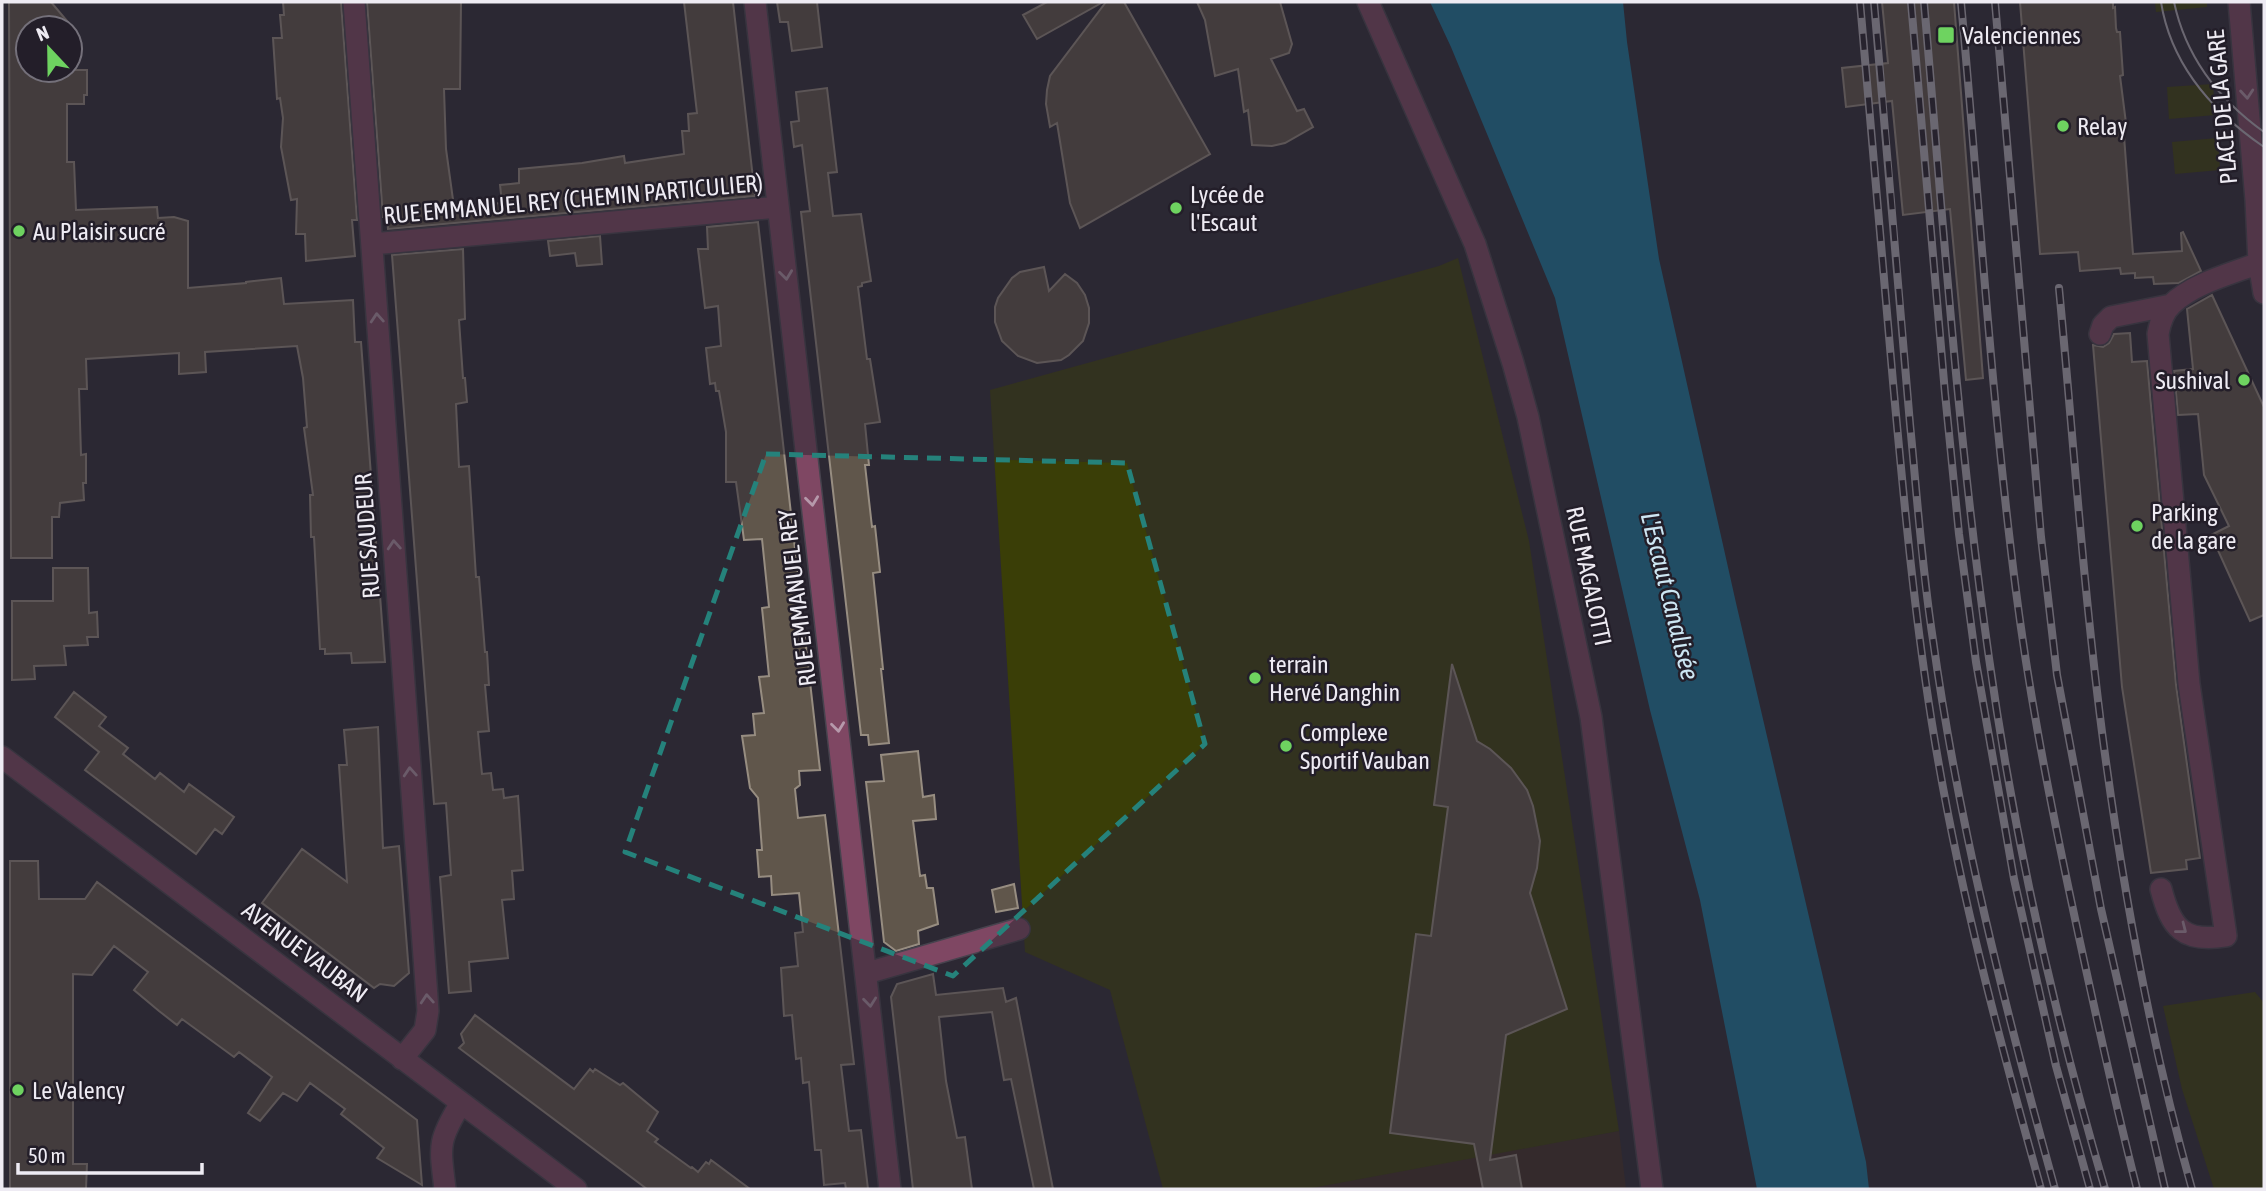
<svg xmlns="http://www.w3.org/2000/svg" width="2266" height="1191" font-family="'Asap Condensed',sans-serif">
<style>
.medical{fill:#3f2e24}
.green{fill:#3a3e07}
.water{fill:#147ba1}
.building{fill:#60564b;stroke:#978d81;stroke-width:2}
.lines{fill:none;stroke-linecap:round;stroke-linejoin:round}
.minor-casing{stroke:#47434e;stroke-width:24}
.minor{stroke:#7f4763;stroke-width:21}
.tram{stroke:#b7b3bc;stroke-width:2}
.rail-casing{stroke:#b7b3bc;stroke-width:8}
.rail{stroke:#231e29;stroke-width:5;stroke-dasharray:16;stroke-linecap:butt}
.oneway{stroke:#b699ab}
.marked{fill:none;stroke:#25827b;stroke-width:5;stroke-dasharray:14 9;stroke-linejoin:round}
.poi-dot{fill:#6ed360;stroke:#231e29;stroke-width:2.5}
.labels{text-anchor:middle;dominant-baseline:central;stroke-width:5;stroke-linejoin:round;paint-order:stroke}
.poi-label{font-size:24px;fill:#eeebf3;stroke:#231e29;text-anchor:start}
.street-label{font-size:24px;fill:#eeebf3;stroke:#231e29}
.water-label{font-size:26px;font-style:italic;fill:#cde6f3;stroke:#231e29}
</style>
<rect width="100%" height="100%" fill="#2c2833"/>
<path class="medical" d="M1619 1131 1626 1189H1306L1498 1153Z"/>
<path class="green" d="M2155 2H2207V7L2156 12Z
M2213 84 2215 115 2169 119 2167 87Z
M2218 138 2220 170 2175 174 2172 142Z
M1458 258 1529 541 1619 1131 1307 1189H1163L1110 990 1025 952 990 390 1439 266Z
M2255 992 2264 1003V1189H2214L2182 1089 2163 1006Z"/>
<path class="water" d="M1430 2H1623L1627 42 1659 259 1736 603 1866 1162 1869 1189H1757L1700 900 1650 710 1555 298 1451 47Z"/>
<path class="building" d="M9 2H51L73 28H28V70H87V95H84V104H67V162H74L76 210 157 207 158 218 174 217 188 221V288L246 283V282L281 278 284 304 353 300 355 342H361L385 662 352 663 351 653 325 654V649H320L314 537H311L310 495H313L304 428 307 427 303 378 297 346 205 352 206 372 179 374V353L86 359 87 389H79L81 455 86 454V483H83L84 500 60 503 59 517H52V558H11Z
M283 2H341L357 220H352L355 256 306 261 305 234H296L297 199 291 200 281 147 283 118 280 98 277 99 273 38H282L280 15H284Z
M367 2H461L460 89H444L446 149 454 207 502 203 500 185 519 183V169L582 163 624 156 625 163 684 154 682 131H689L688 114 697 113 684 2H733L755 196 388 229 387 217H383Z
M777 2H817L822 47 792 51 788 22H780Z
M1047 2H1103L1037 39 1023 15Z
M1106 2H1124L1210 154 1080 228 1070 203 1057 123 1050 127 1046 104 1047 90 1050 76Z
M1197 2H1280L1292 44 1289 53 1271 59 1297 111 1304 109 1313 127 1285 143 1272 146 1252 145 1248 110 1244 112 1238 69 1215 76 1205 20Z
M1882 2H1954L1983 378 1966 380 1950 209 1903 215 1892 101 1846 107 1842 68 1888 63Z
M2020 2H2113V8L2115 7 2116 28 2117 32H2120L2123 75 2120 76 2126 123 2124 136 2133 254 2182 251 2181 233 2183 232 2201 271 2179 283 2154 284 2153 277 2135 278V273L2121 274 2120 268 2080 271 2078 252 2040 254Z
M827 88 837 172 828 173 833 216 861 214 871 281 862 283V286L858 287 867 359H870L880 422 865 424 869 465H865L872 527 875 526 880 572 873 573 883 669H881L889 743 869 745 868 735H861L801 212 810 211 802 145 794 147 791 122 799 121 796 92Z
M758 222 820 770 799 771 800 785 795 789 798 818 825 815 854 1064 841 1065 849 1131 861 1130 868 1189H846L845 1183 824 1185 821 1150H815L809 1082 803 1083 801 1058 796 1059 792 1015 784 1016 781 968 798 966 795 933 803 932 799 893 772 895 771 876 759 877 757 850H762L758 798 750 788 742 736 755 735 753 714 764 713 759 677 769 676 762 608 769 607 762 539 744 540 736 482H726V432L719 391H716L715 383 710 384 706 348 721 346 718 306 705 308 698 249H708L707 227Z
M600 236 602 264 577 266 575 253 550 256 548 241Z
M463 249 465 319 459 320 463 378H465L467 402 456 404 459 467 469 466 476 577H479L485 652H487L489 685H485L489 731 478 732 480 754 482 774 491 773 493 790 503 789 504 798 518 796 523 870 512 871 514 899 502 900 508 958 469 962 471 991 449 993 440 877 451 875 446 803 434 804 392 255Z
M1044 267 1049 291 1065 274 1077 283 1085 295 1089 308V323L1083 341 1069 355 1061 360 1037 363 1018 356 1002 341 995 322V307L998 298 1012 278 1020 272Z
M2212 295 2264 407V615L2250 621 2211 535 2229 526 2204 475 2198 414 2178 415 2174 371 2193 369 2187 309Z
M2130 333 2132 362 2147 361 2176 685 2200 858 2186 860 2187 869 2151 873 2122 687 2093 345 2103 347 2109 343 2114 334Z
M53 568H88L89 613 97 612 98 637H87L88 645 64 646 66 665 34 666 35 679 12 680V601H53Z
M1452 664 1477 741 1490 749 1511 768 1527 790 1533 806 1540 841 1537 868 1530 893 1567 1009 1506 1035 1490 1160 1516 1155 1522 1189H1483L1474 1144 1390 1133 1416 934 1431 936 1448 807 1434 805Z
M74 692 106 717 99 726 128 748 123 754 155 779 160 773 184 792 189 784 234 817 222 834 215 829 196 854 85 770 99 752 55 717Z
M378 727 383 848 399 846 409 973 394 986 380 984 374 988 262 903 302 849 347 882 339 765H347L344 730Z
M918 751 923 797 934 795 936 819 913 821 920 876 925 875 927 888H933L938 924 918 931 919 944 896 951 884 942 866 782 884 781 881 755Z
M10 861H38L39 899H85L97 882 417 1120 422 1185 377 1158 384 1148 341 1114 345 1109 310 1083 297 1101 283 1093 260 1121 248 1113 272 1077 239 1052 234 1057 182 1019 177 1025 159 1011 134 990 148 972 114 946 92 975 73 974V1164H87L86 1189H10Z
M1014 884 1018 908 996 912 992 890Z
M933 974 936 995 1003 988 1006 1002 1016 998 1053 1189H1034L1011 1079 1004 1080 992 1012 939 1017 946 1081 957 1138 965 1137 972 1189H913L891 997 897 984Z
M475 1015 574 1089 590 1069 593 1072 595 1069 620 1085 623 1083 658 1112 647 1131 658 1139 655 1142 691 1168 692 1167 698 1172 706 1162 709 1164 711 1160 750 1189H647L459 1048 464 1043 461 1034Z"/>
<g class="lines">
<defs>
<path id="minor" d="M354 2 428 1011 425 1030 402 1059
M755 2 890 1189
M1368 2 1475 244 1513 363 1528 417 1591 717 1652 1189
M2239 2 2256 200 2259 263 2264 293
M372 244 778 207
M2100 334 2103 325 2111 317 2171 305
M2 757 576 1189
M2161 889C2171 928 2183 943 2226 936L2189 684 2158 334C2160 323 2163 312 2172 304 2194 283 2231 274 2259 263
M867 973 1019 929
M445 1189C440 1146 437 1142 461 1103"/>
</defs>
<use href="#minor" class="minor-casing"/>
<use href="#minor" class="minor"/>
<path class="tram" d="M2161 2C2171 65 2213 112 2264 147
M2174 2C2186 58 2218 99 2264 132"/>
<defs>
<path id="rail" d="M1860 2C1871 128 1882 255 1893 382 1904 502 1915 623 1935 742 1960 893 2000 1042 2041 1189
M1874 2C1887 142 1898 283 1910 424 1917 496 1922 569 1933 640 1959 827 2005 1008 2055 1189
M1911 2 1945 393 1959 534 1976 662 2014 879 2056 1066 2090 1189
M1924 2C1943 221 1958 440 1989 658 2014 837 2054 1015 2105 1189
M1961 2C1979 198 1991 396 2016 591 2031 709 2055 826 2080 942 2098 1025 2116 1107 2137 1189
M1995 2 2041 537 2057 675 2101 909 2165 1189
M2059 288C2073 436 2083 584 2102 732 2122 885 2150 1040 2192 1189"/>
</defs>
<use href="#rail" class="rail-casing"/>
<use href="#rail" class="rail"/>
</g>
<defs><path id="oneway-chevron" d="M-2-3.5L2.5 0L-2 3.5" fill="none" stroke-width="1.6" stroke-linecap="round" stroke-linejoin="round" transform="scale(1.75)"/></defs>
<g class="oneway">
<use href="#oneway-chevron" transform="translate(2247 94) rotate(85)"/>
<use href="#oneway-chevron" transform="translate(786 275) rotate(83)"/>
<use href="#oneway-chevron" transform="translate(377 318) rotate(-94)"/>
<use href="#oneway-chevron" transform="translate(812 501) rotate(83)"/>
<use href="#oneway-chevron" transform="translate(394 545) rotate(-94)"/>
<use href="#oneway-chevron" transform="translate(838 727) rotate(83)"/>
<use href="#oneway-chevron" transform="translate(410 772) rotate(-94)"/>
<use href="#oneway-chevron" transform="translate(2182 929) rotate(38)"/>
<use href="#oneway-chevron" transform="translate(427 999) rotate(-94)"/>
<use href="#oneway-chevron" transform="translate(870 1002) rotate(84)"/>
</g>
<path d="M0 0H2266V1191H0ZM766 454 1127 463 1205 744 953 976 625 852Z" fill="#2c2833" fill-opacity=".55" fill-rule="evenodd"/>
<path class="marked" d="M766 454 1127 463 1205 744 953 976 625 852Z"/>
<g class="poi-dot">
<rect x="1937" y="26" width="18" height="18" rx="3.5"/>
<circle cx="2063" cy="126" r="7"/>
<circle cx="1176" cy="208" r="7"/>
<circle cx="19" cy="231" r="7"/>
<circle cx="2244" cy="380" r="7"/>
<circle cx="2137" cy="526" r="7"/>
<circle cx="1255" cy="678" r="7"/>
<circle cx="1286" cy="746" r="7"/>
<circle cx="18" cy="1090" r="7"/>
</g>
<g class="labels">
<g class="poi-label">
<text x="1962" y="35">Valenciennes</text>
<text x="2077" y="126">Relay</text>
<text x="1190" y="194">Lycée de<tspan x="1190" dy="28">l'Escaut</tspan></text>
<text x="33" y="231">Au Plaisir sucré</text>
<text x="2230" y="380" text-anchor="end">Sushival</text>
<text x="2151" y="512">Parking<tspan x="2151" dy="28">de la gare</tspan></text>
<text x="1269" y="664">terrain<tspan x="1269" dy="28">Hervé Danghin</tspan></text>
<text x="1300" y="732">Complexe<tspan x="1300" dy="28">Sportif Vauban</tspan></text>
<text x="32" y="1090">Le Valency</text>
</g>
<g class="street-label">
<text transform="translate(2222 107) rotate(-95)">PLACE DE LA GARE</text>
<text transform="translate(573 199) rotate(-5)">RUE EMMANUEL REY (CHEMIN PARTICULIER)</text>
<text transform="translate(367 536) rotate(-94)">RUE SAUDEUR</text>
<text transform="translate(1589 576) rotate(78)">RUE MAGALOTTI</text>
<text transform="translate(797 598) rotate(-97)">RUE EMMANUEL REY</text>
<text transform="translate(305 952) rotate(37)">AVENUE VAUBAN</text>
</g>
<g class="water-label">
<text transform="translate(1670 596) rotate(76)">L'Escaut Canalisée</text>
</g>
</g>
<rect width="2266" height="1191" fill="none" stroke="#eeebf3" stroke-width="7"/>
<g transform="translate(49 49) rotate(338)"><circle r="33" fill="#231e29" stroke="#74707a" stroke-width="2"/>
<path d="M0-5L12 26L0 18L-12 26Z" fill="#6ed360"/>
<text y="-10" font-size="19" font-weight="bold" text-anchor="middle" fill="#eeebf3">N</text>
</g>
<path d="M18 1163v10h184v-10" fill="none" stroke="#eeebf3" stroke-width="3.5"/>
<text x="28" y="1163" font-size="21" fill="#eeebf3" stroke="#231e29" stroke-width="5" paint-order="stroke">50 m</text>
</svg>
